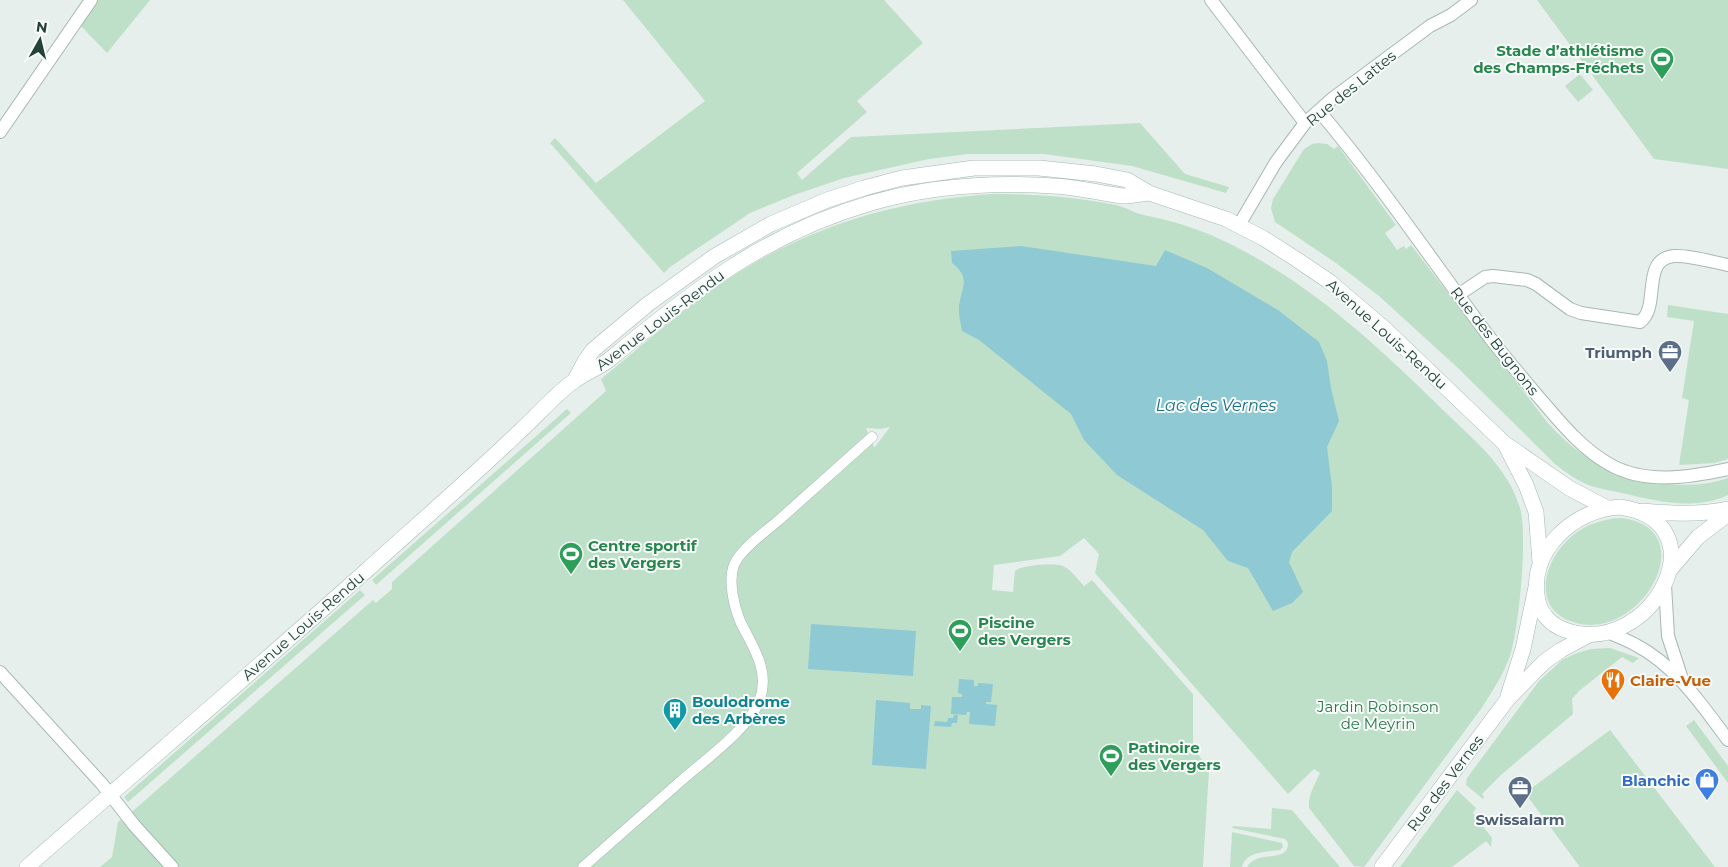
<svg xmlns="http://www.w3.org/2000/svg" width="1728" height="867" font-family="Montserrat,sans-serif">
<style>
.green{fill:#bfe0c8;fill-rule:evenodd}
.water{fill:#8ec9d4}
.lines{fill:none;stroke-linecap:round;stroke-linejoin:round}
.pedestrian-casing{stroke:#a8b8b2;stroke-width:11}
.minor-casing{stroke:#a8b8b2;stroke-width:14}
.tertiary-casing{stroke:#a8b8b2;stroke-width:16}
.secondary-casing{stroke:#a4bbb3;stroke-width:16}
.pedestrian{stroke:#fff;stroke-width:10}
.minor{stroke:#fff;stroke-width:12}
.tertiary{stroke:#fff;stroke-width:15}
.secondary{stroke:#fff;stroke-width:15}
.labels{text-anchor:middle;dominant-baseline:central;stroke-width:4;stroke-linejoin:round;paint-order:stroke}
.leisure-label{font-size:15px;font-weight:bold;fill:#27864d;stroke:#f7fbf9;text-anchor:start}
.street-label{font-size:15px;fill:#24423a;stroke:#f7fbf9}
.service-label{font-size:15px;font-weight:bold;fill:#4e5e75;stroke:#f7fbf9;text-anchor:end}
.food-label{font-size:15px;font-weight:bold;fill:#c56008;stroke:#f7fbf9;text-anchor:start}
.culture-label{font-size:15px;font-weight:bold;fill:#0d838f;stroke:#f7fbf9;text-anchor:start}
.park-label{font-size:15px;fill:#2d7a4b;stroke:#f7fbf9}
.shop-label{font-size:15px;font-weight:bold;fill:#366cbe;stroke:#f7fbf9;text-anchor:end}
.water-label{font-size:16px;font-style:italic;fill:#1c6f80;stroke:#f7fbf9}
</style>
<rect width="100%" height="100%" fill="#e6efeb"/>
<path class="green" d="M97 0H150L107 53 80 25Z
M623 0H884L923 43 857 101 867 112 797 173 802 180 851 137 1140 123 1185 174 1229 187 1226 193 1132 166 1044 154H968L929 159 844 178 794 195 750 213 670 267 664 273 550 143 555 138 596 183 705 101Z
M1537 0H1728V169L1654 159Z
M1580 74 1593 90 1578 102 1565 86Z
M1319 143 1327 144 1334 149 1338 146 1396 225 1385 233 1397 250 1404 246 1406 249 1411 245 1547 422C1558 434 1570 446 1584 455 1625 480 1682 494 1728 478V495C1694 511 1656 501 1622 493 1612 491 1601 489 1591 486 1578 481 1566 473 1555 464L1459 369 1379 296 1336 263 1275 222 1271 208 1273 199 1304 149 1312 144Z
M992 194C1034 194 1075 197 1116 205 1126 207 1134 213 1144 215 1165 219 1186 225 1206 233 1299 272 1373 341 1444 411 1474 440 1508 467 1520 508 1528 534 1519 629 1510 656 1503 675 1492 692 1481 709L1364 867 1354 866 1309 808C1308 794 1315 785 1320 773L1314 769 1288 794 1095 573 1099 554 1084 538 1060 556 994 565 992 590 1013 592 1015 571C1022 565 1054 563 1063 566 1072 570 1078 580 1084 586L1092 580 1193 694V747L1209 770 1203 867H100L112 857 118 822 134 810 373 600 376 603 392 589V582L606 391 601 379C632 354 662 327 695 302 784 235 881 201 992 194ZM890 427 875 447H874L866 428 880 429Z
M1668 305 1728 314V459L1714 463 1679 465 1689 400 1682 398 1694 321 1667 317Z
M567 409 571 413 376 585 372 580Z
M1621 518C1705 528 1642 641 1576 623 1530 611 1543 560 1572 536 1586 524 1603 519 1621 518Z
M360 590 365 595 128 802 124 797Z
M1610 648 1639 658 1633 663 1622 657 1579 691 1572 699 1573 714 1501 775 1482 794 1484 797 1483 799 1466 785 1467 778 1539 681 1549 672 1562 660 1577 653 1591 649Z
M1694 720 1728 766V783L1686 726Z
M1610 730 1715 867H1580L1525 793Z
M1457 790 1476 808 1473 813 1492 838 1491 847 1486 841 1452 867H1400Z
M1272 808 1292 810 1340 867H1247C1258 849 1288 864 1288 843L1285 839 1232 828 1233 826 1271 829Z
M1232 832 1282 843 1283 847 1280 850C1266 852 1246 851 1242 867H1230Z"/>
<path class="water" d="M1021 246 1156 266 1165 250 1207 268 1278 310 1319 342 1327 361 1331 388 1339 421 1327 447 1332 487V511L1292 552 1289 562 1303 592 1292 603 1273 611 1248 568 1228 561 1203 530 1117 475 1084 440 1071 414 979 340 962 331C961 323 958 314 959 306 962 286 971 278 952 263L951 251Z
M811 624 916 631 913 676 808 669Z
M959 679 974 680V686H978V683L993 684 991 702H986V704L997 705 995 726 969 724 970 712H967L966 715 951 714 952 697H962V694L958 693Z
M876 700 910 703V709H921V705L931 706 926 769 872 765Z
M954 715H958L957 723H952L951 727 934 726 935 721 947 722 948 718H953Z"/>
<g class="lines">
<defs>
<path id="pedestrian" d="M583 867C616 838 649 809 682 780 706 759 750 728 760 699 770 669 752 646 740 621 734 606 728 581 734 565 740 550 766 531 779 520 810 492 841 465 872 437"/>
<path id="minor" d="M1211 0 1305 123
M1319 111C1380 183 1433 262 1490 338 1505 357 1520 375 1536 394 1558 419 1579 447 1609 464 1645 485 1690 477 1728 469
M0 132 91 0
M1239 225 1276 162 1305 123 1333 98 1430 26 1451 15 1471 0
M1458 295 1485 277 1493 276 1527 280 1536 284 1570 309 1581 313 1640 322C1661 307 1640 259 1674 256 1690 255 1712 262 1728 265
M1665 585 1668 636 1682 679
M1607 632C1617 636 1627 640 1636 645 1676 666 1702 705 1728 740
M0 672 102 784 134 825 172 867"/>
<path id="tertiary" d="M1508 696 1523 649 1536 587
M1382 867 1507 700 1544 662 1561 650 1589 635"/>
<path id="secondary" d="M575 380 585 361 593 350 648 304 715 256 771 224 827 200 864 188 902 178 974 168H1039L1096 174 1127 180 1149 193 1226 219 1263 238 1296 259 1330 282 1385 329 1504 443 1569 488 1607 508
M1505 444 1526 485 1536 512 1540 562
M1620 507C1724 522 1651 660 1565 630 1551 625 1541 614 1538 601 1527 551 1574 509 1620 507Z
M1643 511C1672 514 1699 515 1728 509
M1669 571 1698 537 1728 514
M27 867C140 768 255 670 367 570 418 524 470 479 519 432 537 416 554 395 574 381 585 373 598 368 609 360 692 291 766 233 871 203 930 186 993 182 1054 186 1077 187 1099 193 1122 196 1130 196 1140 194 1149 193"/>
</defs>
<use href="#pedestrian" class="pedestrian-casing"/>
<use href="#minor" class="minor-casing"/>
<use href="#tertiary" class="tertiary-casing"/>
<use href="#secondary" class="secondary-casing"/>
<use href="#pedestrian" class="pedestrian"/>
<use href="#minor" class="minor"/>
<use href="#tertiary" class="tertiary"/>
<use href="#secondary" class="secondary"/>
</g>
<defs>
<symbol id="stadium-pin" viewBox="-11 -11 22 30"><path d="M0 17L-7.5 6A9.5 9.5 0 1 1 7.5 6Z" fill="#2e9e5b" stroke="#f7fbf9"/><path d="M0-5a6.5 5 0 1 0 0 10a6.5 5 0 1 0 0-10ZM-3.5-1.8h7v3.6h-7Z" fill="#fff"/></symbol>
<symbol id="office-pin" viewBox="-11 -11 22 30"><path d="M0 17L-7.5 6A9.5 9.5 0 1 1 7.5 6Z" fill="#5c6f8a" stroke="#f7fbf9"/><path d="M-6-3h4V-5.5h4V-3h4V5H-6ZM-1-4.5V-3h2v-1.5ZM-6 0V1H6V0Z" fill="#fff"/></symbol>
<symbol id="restaurant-pin" viewBox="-11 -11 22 30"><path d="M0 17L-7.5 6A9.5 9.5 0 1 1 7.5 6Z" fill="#e8710a" stroke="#f7fbf9"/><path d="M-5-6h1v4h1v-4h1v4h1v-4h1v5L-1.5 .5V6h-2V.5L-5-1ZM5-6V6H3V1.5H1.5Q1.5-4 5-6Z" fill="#fff"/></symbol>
<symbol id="building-pin" viewBox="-11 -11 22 30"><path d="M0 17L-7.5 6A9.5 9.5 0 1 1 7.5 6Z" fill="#0f9aa8" stroke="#f7fbf9"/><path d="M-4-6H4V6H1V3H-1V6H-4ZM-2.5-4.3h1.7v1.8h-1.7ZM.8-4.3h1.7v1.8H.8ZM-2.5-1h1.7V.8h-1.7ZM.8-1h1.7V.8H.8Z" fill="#fff"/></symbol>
<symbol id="shop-pin" viewBox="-11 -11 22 30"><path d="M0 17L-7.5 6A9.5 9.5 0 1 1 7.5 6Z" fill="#3f7fe0" stroke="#f7fbf9"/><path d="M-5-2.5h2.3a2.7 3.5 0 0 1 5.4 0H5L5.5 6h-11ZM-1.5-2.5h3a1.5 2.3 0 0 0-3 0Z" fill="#fff"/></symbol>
</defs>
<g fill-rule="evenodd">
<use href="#stadium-pin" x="1648" y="45" width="28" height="38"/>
<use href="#office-pin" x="1656" y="338" width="28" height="38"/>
<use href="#stadium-pin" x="557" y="540" width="28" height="38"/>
<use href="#stadium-pin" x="946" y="617" width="28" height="38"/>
<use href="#restaurant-pin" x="1599" y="666" width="28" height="38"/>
<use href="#building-pin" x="661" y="696" width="28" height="38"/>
<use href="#stadium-pin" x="1097" y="742" width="28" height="38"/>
<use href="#shop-pin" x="1693" y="766" width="28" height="38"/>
<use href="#office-pin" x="1506" y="774" width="28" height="38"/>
</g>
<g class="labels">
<g class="leisure-label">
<text x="1644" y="50" text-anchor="end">Stade d’athlétisme<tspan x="1644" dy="17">des Champs-Fréchets</tspan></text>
<text x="588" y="545">Centre sportif<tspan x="588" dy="17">des Vergers</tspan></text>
<text x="978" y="622">Piscine<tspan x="978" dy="17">des Vergers</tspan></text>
<text x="1128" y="747">Patinoire<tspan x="1128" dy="17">des Vergers</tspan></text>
</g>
<g class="street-label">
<text transform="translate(1351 88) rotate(-39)">Rue des Lattes</text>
<text transform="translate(660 320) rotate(-37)">Avenue Louis-Rendu</text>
<text transform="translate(1387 334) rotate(42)">Avenue Louis-Rendu</text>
<text transform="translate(1495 341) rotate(52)">Rue des Bugnons</text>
<text transform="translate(303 626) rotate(-41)">Avenue Louis-Rendu</text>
<text transform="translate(1445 783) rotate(-53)">Rue des Vernes</text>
</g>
<g class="service-label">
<text x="1652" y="352">Triumph</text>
<text x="1520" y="819" text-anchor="middle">Swissalarm</text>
</g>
<g class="food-label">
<text x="1630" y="680">Claire-Vue</text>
</g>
<g class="culture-label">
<text x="692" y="701">Boulodrome<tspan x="692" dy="17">des Arbères</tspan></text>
</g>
<g class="park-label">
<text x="1378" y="706">Jardin Robinson<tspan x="1378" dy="17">de Meyrin</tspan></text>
</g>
<g class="shop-label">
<text x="1690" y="780">Blanchic</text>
</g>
<g class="water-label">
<text x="1216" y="405">Lac des Vernes</text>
</g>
</g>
<g transform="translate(40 40) rotate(8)" stroke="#f7fbf9" stroke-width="4" paint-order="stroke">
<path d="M0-4L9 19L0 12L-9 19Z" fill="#24423a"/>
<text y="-8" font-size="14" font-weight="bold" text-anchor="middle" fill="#24423a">N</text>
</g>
</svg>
